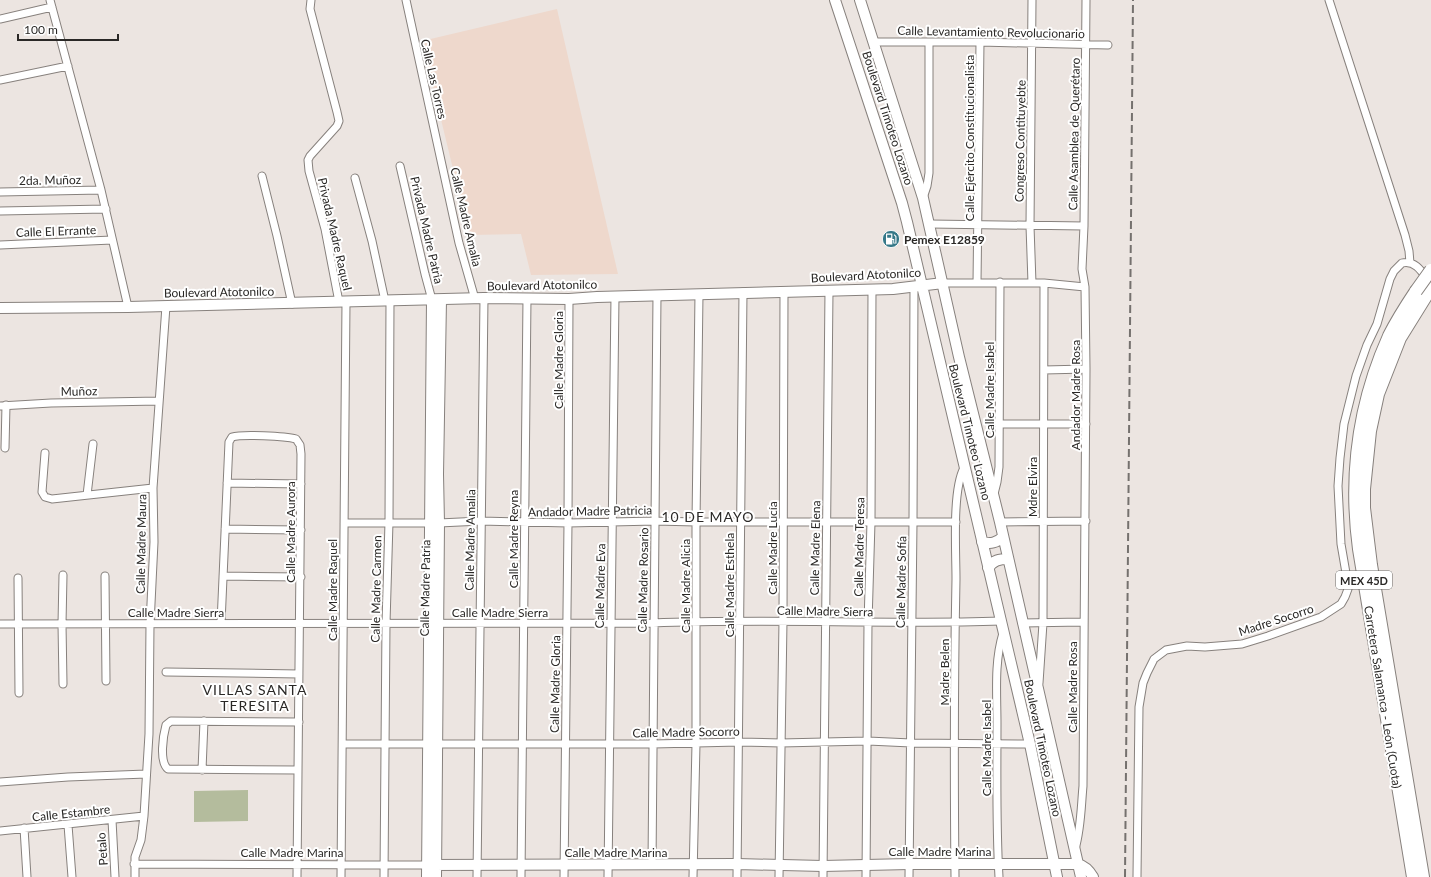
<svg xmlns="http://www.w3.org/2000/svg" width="1431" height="877" font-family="Lato,sans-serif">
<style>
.education{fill:#eed8cc}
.green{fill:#b4bc9d}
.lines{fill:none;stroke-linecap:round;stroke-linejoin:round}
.street-casing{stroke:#87817d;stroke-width:9}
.secondary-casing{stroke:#87817d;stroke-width:12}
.highway-casing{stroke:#87817d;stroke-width:14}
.street{stroke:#fff;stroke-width:7}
.secondary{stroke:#fff;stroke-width:10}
.highway{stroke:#fff;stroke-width:12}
.rail{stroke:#75716e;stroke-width:2;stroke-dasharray:8 4;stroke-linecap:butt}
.highway-bridge-casing{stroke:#87817d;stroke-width:14;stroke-linecap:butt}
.highway-bridge{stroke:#fff;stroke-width:12}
.labels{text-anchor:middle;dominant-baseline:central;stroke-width:4;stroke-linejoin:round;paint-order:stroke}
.shield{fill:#fff;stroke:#6a6867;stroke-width:1}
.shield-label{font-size:11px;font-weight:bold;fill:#2a2826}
.street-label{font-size:12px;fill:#2a2826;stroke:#fff}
.poi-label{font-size:12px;font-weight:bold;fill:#2a2826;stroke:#fff;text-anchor:start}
.quarter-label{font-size:14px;letter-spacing:1px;fill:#2a2826;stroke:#fff}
</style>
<rect width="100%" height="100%" fill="#ece5e1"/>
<path class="education" d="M557 9 618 274 531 275 521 234 469 235 422 41Z"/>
<path class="green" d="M248 790V821L194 822V791Z"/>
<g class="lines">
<defs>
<path id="street" d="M50 0 101 190 128 307
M311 0 310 9 337 112 339 121 337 126 310 156 308 160 309 171 325 229 339 302
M406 0 459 243 475 299
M1329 0 1405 235 1409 251 1410 263
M0 19 52 7
M873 42H980L1108 45
M0 80 68 66
M400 166 425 274 432 300
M262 176 277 236 292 304
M355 178 372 241 385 301
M0 192 101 190
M923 198 927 186 929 173V42
M0 211 106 209
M930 224 1084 226
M0 245 112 240
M943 283H1044L1085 287
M977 283 980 42
M1032 283 1030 226 1032 0
M1044 370 1086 369
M0 406 51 403 159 401
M1000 424H1086
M5 448 6 405
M45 453 42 492 45 497 52 499 153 488
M227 483 301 484
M994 494 997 482 999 467 1000 282
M87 495 93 444
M1000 522 1086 521
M344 523H439L481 521 568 523 655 521 696 522H956
M225 529 301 530
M63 575 62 624 63 684
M105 576 106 681
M223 576 301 577
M18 578 19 693
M221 623 229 442 232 437C242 434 285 436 296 439L300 445 301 454 297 877
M1022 623 1083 622
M0 624 653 623C769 618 885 625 1001 621
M166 672 299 674
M1039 683 1043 623 1044 283
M343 744H653L739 742 781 743 868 741 911 743 1030 744
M202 770 204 721
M298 770 168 769C159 762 163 736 166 725L171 721 299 722
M0 782 68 777 146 774
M112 820 115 877
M68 825 72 877
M24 828 27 877
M0 831 144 816
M1075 849C1081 829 1081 808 1083 786L1086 369 1085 287 1082 269 1084 226 1086 0
M134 864 427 865
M652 865 657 295
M135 877V857L141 840 144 816 149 734 150 624 154 542 153 488 166 306
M341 877 346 302
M384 877 386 623 389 522 390 301
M477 877 484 298
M521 877 527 298
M564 877 568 523 569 299
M608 877 615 296
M693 877 696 744V522L699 294
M737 877 743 292
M779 877 783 621 784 291
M823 877 829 291
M866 877 868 623 871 522 872 289
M909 877 913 522 914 287
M955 877C954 778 954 678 956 579 956 551 952 490 964 468
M999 877C996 826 997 775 997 724 997 694 994 662 1003 633
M1137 877 1139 707 1143 683 1147 673 1154 659 1166 650 1187 646 1205 647 1242 644 1268 636 1321 617 1341 604 1345 597 1348 589 1346 573 1341 544 1338 486 1340 458 1344 424 1356 376 1367 345 1377 324 1390 279 1394 271 1402 263C1414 260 1421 270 1427 279"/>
<path id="secondary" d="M835 0 902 203 907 222 1030 744 1057 877
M860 0 923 198 959 357 1000 522 1081 877
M0 308 128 307 484 298 569 299 597 297 893 289 943 283
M982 542C991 544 996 543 1003 537
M988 568C993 560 1000 559 1008 559
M427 865 737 864 823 866 909 864H1078C1085 866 1089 870 1093 877
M427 877 432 300
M436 877 439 523 438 474 441 300"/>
<path id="highway" d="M1413 877 1359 549C1349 475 1358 405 1389 336 1397 320 1406 306 1416 291
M1423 877 1371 565 1364 508V489L1370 431 1378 394 1400 338 1431 288"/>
</defs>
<use href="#street" class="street-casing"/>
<use href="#secondary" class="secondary-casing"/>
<use href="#highway" class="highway-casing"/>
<use href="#street" class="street"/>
<use href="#secondary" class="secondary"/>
<use href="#highway" class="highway"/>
<path class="rail" d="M1125 877 1133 0"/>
<defs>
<path id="highway-bridge" d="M1416 291 1431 270"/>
</defs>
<use href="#highway-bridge" class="highway-bridge-casing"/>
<use href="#highway-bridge" class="highway-bridge"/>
</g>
<defs>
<symbol id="fuel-disc" viewBox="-11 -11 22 22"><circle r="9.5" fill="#357888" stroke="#fff"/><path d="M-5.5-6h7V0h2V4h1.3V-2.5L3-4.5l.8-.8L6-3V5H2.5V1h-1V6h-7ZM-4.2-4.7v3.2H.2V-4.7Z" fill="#fff"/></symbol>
</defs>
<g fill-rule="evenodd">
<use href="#fuel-disc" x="881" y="229" width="20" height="20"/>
</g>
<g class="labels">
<rect class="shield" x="1336" y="571" width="56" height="18" rx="3"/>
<g class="shield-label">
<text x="1364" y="580">MEX 45D</text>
</g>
<g class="street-label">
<text transform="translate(991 32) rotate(1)">Calle Levantamiento Revolucionario</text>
<text transform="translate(434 79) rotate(77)">Calle Las Torres</text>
<text transform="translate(888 118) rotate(72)">Boulevard Timoteo Lozano</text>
<text transform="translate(1074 134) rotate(-89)">Calle Asamblea de Querétaro</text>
<text transform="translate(969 138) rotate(-90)">Calle Ejército Constitucionalista</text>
<text transform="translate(1020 141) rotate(-89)">Congreso Contituyebte</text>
<text transform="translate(50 180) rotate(-1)">2da. Muñoz</text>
<text transform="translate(466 217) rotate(77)">Calle Madre Amalia</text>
<text transform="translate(427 230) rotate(77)">Privada Madre Patria</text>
<text transform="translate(56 231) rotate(-2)">Calle El Errante</text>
<text transform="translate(335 234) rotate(77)">Privada Madre Raquel</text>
<text transform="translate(866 275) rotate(-3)">Boulevard Atotonilco</text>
<text transform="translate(542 285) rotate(-1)">Boulevard Atotonilco</text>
<text transform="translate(219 292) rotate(-1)">Boulevard Atotonilco</text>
<text transform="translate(558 360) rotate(-90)">Calle Madre Gloria</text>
<text transform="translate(989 390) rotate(-90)">Calle Madre Isabel</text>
<text transform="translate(79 391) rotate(-1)">Muñoz</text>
<text transform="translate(1075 395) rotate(-90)">Andador Madre Rosa</text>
<text transform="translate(970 432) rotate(76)">Boulevard Timoteo Lozano</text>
<text transform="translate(1032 487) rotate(-90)">Mdre Elvira</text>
<text transform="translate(590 511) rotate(-1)">Andador Madre Patricia</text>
<text transform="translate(290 532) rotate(-90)">Calle Madre Aurora</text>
<text transform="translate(513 539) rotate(-90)">Calle Madre Reyna</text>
<text transform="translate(470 540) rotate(-89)">Calle Madre Amalia</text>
<text transform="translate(141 544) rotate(-89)">Calle Madre Maura</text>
<text transform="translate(859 547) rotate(-89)">Calle Madre Teresa</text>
<text transform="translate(772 548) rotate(-90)">Calle Madre Lucía</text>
<text transform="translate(815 548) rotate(-89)">Calle Madre Elena</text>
<text transform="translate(643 580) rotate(-89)">Calle Madre Rosario</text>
<text transform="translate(901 582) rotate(-89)">Calle Madre Sofía</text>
<text transform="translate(729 585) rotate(-90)">Calle Madre Esthela</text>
<text transform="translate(600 586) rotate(-89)">Calle Madre Eva</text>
<text transform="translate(685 586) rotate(-90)">Calle Madre Alicia</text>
<text transform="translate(425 588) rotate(-89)">Calle Madre Patria</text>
<text transform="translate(376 589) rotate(-89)">Calle Madre Carmen</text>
<text transform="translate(332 590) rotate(-90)">Calle Madre Raquel</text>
<text transform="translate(825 611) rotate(1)">Calle Madre Sierra</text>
<text x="176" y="612">Calle Madre Sierra</text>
<text x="500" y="612">Calle Madre Sierra</text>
<text transform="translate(1276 620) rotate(-18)">Madre Socorro</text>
<text transform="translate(944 672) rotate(-90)">Madre Belen</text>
<text transform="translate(555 684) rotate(-89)">Calle Madre Gloria</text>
<text transform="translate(1072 687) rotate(-90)">Calle Madre Rosa</text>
<text transform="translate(1383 697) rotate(81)">Carretera Salamanca - León (Cuota)</text>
<text transform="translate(686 732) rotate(-1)">Calle Madre Socorro</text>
<text transform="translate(986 748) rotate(-90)">Calle Madre Isabel</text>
<text transform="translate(1043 748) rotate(78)">Boulevard Timoteo Lozano</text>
<text transform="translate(71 813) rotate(-6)">Calle Estambre</text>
<text transform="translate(102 849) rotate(-94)">Petalo</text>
<text x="940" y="851">Calle Madre Marina</text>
<text x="292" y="852">Calle Madre Marina</text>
<text x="616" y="852">Calle Madre Marina</text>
</g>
<g class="poi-label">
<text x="904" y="239">Pemex E12859</text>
</g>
<g class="quarter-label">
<text x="708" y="516">10 DE MAYO</text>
<text x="255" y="689">VILLAS SANTA<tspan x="255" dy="16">TERESITA</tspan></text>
</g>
</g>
<path d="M18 34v6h100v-6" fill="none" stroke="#2a2826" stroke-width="2"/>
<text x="24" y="34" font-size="12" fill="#2a2826" stroke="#ffffff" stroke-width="3" paint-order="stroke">100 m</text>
</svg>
